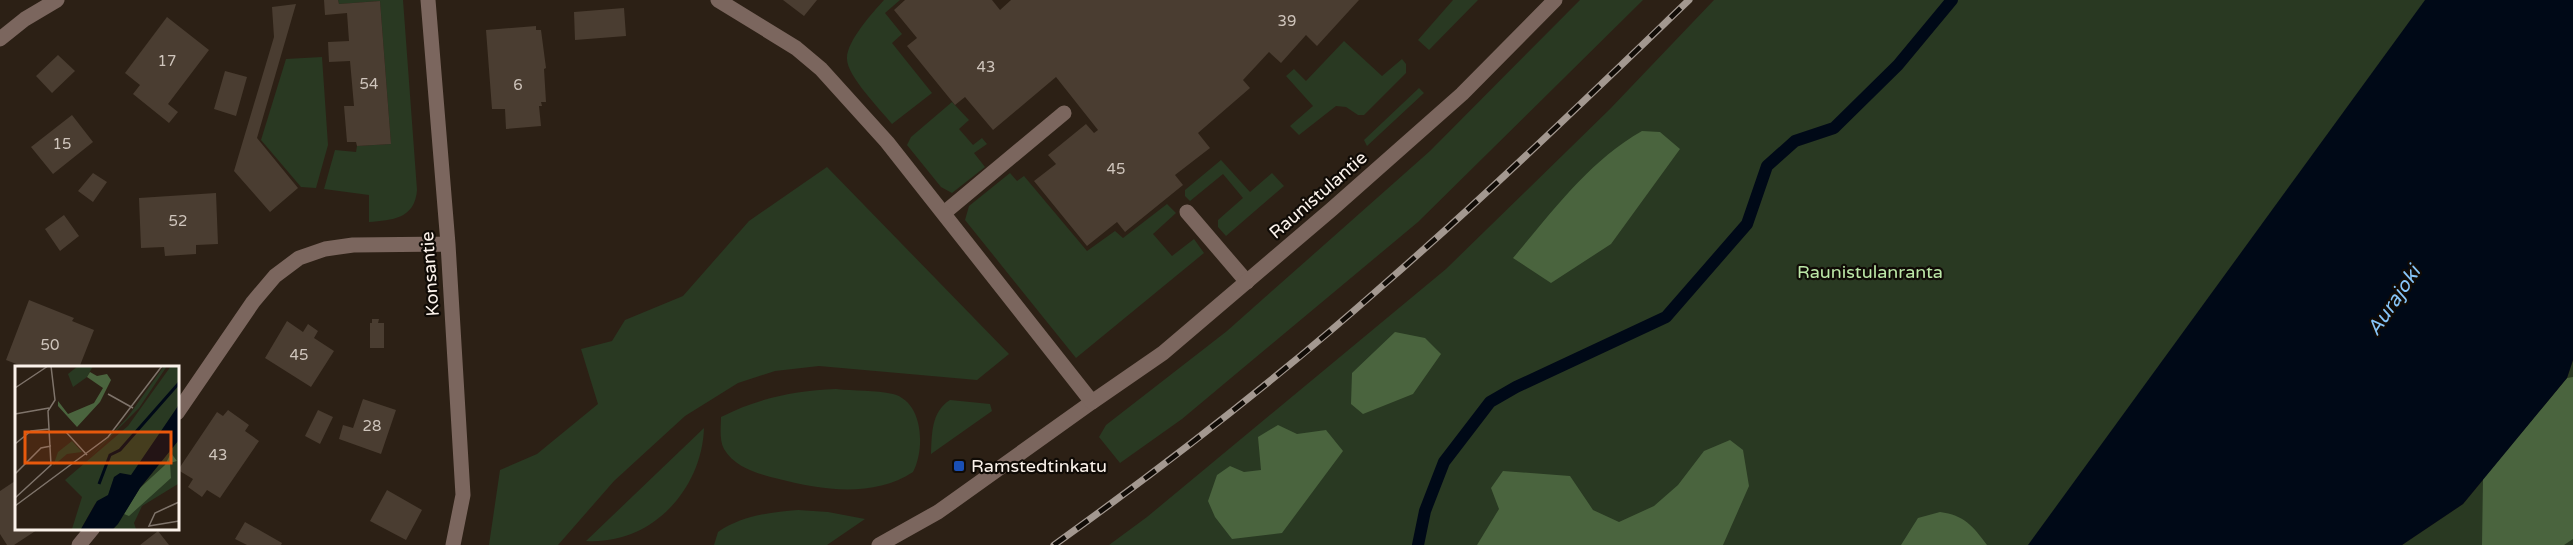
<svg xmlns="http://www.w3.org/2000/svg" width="2573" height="545" font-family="'Varela Round',sans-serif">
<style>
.green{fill:#293922}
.forest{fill:#4a643e}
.water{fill:#000917}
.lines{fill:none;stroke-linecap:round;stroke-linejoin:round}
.stream{stroke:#000917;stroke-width:12}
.building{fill:#4a3d31}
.service{stroke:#7b665e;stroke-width:15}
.minor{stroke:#7b665e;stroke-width:15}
.rail-casing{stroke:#a39890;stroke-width:7}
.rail{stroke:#100b06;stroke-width:4.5;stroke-dasharray:14;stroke-linecap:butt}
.transit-dot{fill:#1a4fb4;stroke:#100b06;stroke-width:2}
.labels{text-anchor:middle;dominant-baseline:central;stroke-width:4.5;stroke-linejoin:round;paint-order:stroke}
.number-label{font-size:15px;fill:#cfc5bc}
.street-label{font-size:18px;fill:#fbf2eb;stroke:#100b06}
.park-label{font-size:18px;fill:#bbe7a7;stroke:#100b06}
.poi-label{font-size:18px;fill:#fbf2eb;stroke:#100b06;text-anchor:start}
.water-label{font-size:20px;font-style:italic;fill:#87c5f9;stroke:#100b06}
.inset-river{fill:none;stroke:#000917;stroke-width:3}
.inset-road{fill:none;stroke:#7f746b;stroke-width:1.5}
.view{fill:#e8590c;fill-opacity:0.15;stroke:#e8590c;stroke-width:3}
.inset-edge{fill:none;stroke:#fbf2eb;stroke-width:3}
</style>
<rect width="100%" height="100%" fill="#2c2015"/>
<path class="green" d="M338 0H403L417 190C415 219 392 220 369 222V195L324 189 335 150 356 152 357 146 391 144 380 1 339 4Z
M884 0H900L885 13 902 34 892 43 932 93 892 124C880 109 847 76 847 59 846 42 873 12 884 0Z
M1453 0H1478L1429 50 1418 40Z
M1580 0H1643L1418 222 1182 419 1120 463 1099 437 1106 425 1227 331 1430 151Z
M1714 0H2473L2114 545H1109L1147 517 1446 269 1610 109Z
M1344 41 1382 76 1402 59 1406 64V73L1364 115H1358L1346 107 1336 106 1299 135 1290 126 1313 106 1286 76 1294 69 1306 81Z
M322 57 328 145 316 188 301 187 261 140 286 59Z
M1419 88 1424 93 1367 146 1364 140Z
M952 102 969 120 959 129 973 145 982 138 987 144 974 153 985 167 952 193 941 187 907 145 911 137Z
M1221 160 1250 192 1272 173 1284 186 1226 236 1218 227V220L1243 198 1223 174 1190 201 1185 196V190Z
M827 167 1009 354 977 380 819 366 775 371 738 383 685 416 614 481 558 545H489L500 470 537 454 598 404 581 349 612 341 625 320 683 296 749 221Z
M1010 173 1017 181 1024 176 1087 251 1115 231 1123 238 1167 204 1176 213 1153 234 1172 256 1194 239 1204 253 1076 358 965 220 969 206Z
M2573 360V545H2402L2463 504 2567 378Z
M836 389C854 391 875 390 893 394 924 402 925 450 913 472 873 498 821 490 779 479 759 474 735 468 724 449 719 440 721 426 721 417 758 398 794 391 836 389Z
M950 400 990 404 992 411 931 454C932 434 931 412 950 400Z
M704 428C702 489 652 545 586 541Z
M798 510 828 512 865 519 827 545H714L718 532C741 516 770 512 798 510Z"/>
<path class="forest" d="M1642 131 1660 132 1680 149 1611 244 1551 283 1513 258C1552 212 1589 161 1642 131Z
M1395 332 1425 338 1441 354 1413 394 1363 414 1351 404 1352 373Z
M2573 377V539L2564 545H2482L2483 479 2567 378Z
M1278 425 1297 434 1326 430 1343 451 1282 533 1232 539 1215 517 1208 501 1217 475 1230 466 1244 472 1261 470 1258 437Z
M1730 440 1743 450 1749 486 1723 545H1477L1499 509 1491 488 1503 471 1570 476 1593 510 1619 522 1654 506 1678 485 1704 451Z
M1940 512C1964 515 1973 526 1987 545H1901L1918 518Z"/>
<path class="water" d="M2425 0H2573V360L2567 378 2463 504 2402 545H2028Z"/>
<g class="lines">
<path class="stream" d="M1418 545 1425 511 1444 462 1490 402 1516 387 1666 317 1747 224 1767 166 1795 141 1834 128 1898 65 1952 0"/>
</g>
<path class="building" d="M324 0H338L339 4 380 1 391 144 357 146 356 142H347L344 106H354L350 61 329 62 328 42 349 41 347 13 325 15Z
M783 0H817L804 16Z
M905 0H992L1000 10 1011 0H1359L1317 46 1306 35 1281 63 1269 52 1243 80 1250 88 1198 133 1210 148 1175 175 1183 185 1125 232 1117 222 1087 246 1034 181 1056 164 1048 155 1086 124 1094 133 1098 130 1056 77 993 130 965 97 955 105 907 46 917 38 894 10Z
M296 4 257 138 298 188 270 212 234 171 274 37 272 7Z
M624 8 626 36 575 40 574 12Z
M167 17 209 50 168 104 178 112 169 123 133 94 140 85 125 73Z
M536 26V30H541L546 68 544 69 546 102H541L542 106H539L541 126 506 129 505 109H492L486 30Z
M58 55 75 71 52 93 36 76Z
M225 71 247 77 236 116 214 109Z
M72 115 93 142 53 174 31 147Z
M93 173 107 182 93 202 78 191Z
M216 193 218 244 196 245V254L165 256 164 247 141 248 139 198Z
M64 215 79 236 60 251 45 229Z
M29 300 74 318 72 321 94 330 79 368H18L19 365 6 360Z
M372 319H379L378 323H384V348H370V323H372Z
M287 321 303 332 308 324 318 331 314 338 334 351 311 387 265 358Z
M363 399 396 410 381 454 339 439 343 425 353 428Z
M228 410 249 425 245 431 259 441 220 498 207 490 202 497 188 487 193 479 178 470 217 412 223 416Z
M318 410 333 417 320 444 305 436Z
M15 481 16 528H40L14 545H7L0 534V491Z
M387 490 422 510 406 540 370 521Z
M245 522 282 543 281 545H247L235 539Z
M158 531 169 545H140Z"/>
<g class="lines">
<path class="service" d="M1187 212 1247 282
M944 213 1064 113
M879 545 938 512 1092 402"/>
<path class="minor" d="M428 0 448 244 463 495 453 545
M718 0 796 48 821 69 887 142 1092 402 1163 353 1332 209 1462 94 1555 0
M0 39 25 19 57 0
M177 413 253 302 275 276 299 258 325 249 353 245 448 244
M79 545 93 528"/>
<defs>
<path id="rail" d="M1054 545C1167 464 1277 379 1381 287 1487 195 1588 97 1689 0"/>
</defs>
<use href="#rail" class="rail-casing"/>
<use href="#rail" class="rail"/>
</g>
<rect class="transit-dot" x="953" y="460" width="12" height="12" rx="3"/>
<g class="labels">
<g class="number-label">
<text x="1287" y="21">39</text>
<text x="167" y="61">17</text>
<text x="986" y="67">43</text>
<text x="369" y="84">54</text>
<text x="518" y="85">6</text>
<text x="62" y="144">15</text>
<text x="1116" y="169">45</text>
<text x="178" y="221">52</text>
<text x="50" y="345">50</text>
<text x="299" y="355">45</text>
<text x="372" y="426">28</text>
<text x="218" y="455">43</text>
</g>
<g class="street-label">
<text transform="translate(1318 195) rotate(-41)">Raunistulantie</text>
<text transform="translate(430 274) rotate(-94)">Konsantie</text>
</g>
<g class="park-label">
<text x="1870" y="272">Raunistulanranta</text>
</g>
<g class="poi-label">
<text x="971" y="466">Ramstedtinkatu</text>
</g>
<g class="water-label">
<text transform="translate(2394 301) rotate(-56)">Aurajoki</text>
</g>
</g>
<g transform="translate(15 366)">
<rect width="164" height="164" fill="#2c2015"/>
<path d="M63 0H78L72 11 58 21 53 8ZM149 0H152L124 42 74 92 112 52ZM156 0H163V40L133 96 100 127 80 138 66 163H57L67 131 50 114 113 60ZM57 75 67 86 52 88 38 100 43 86ZM163 75V118L127 140 119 157 121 163 98 164 125 122Z" fill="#293922"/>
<path d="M75 6 82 10 92 8 96 14 85 36 62 61 43 40V35L53 48 79 37 88 22 72 11ZM156 87 162 95 155 97 156 112 114 150 109 148 125 122 150 99Z" fill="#4a643e"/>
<path d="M163 40V75L125 122 103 158 98 163H66L82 135 93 129 99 111 105 107 116 109Z" fill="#000917"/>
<path class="inset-river" d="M84 118 95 89 105 84 164 17"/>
<path class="inset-road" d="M0 22 33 0M93 28 118 42M0 48 34 42M51 66 72 89M0 78 16 65 34 63M0 108 26 82 36 80M0 132 36 99 33 45 40 34 36 0M164 136 140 147 134 160 164 155M0 140 93 71 147 0"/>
<path class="view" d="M10 66H156V97H10Z"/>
<rect width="164" height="164" class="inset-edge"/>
</g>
</svg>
